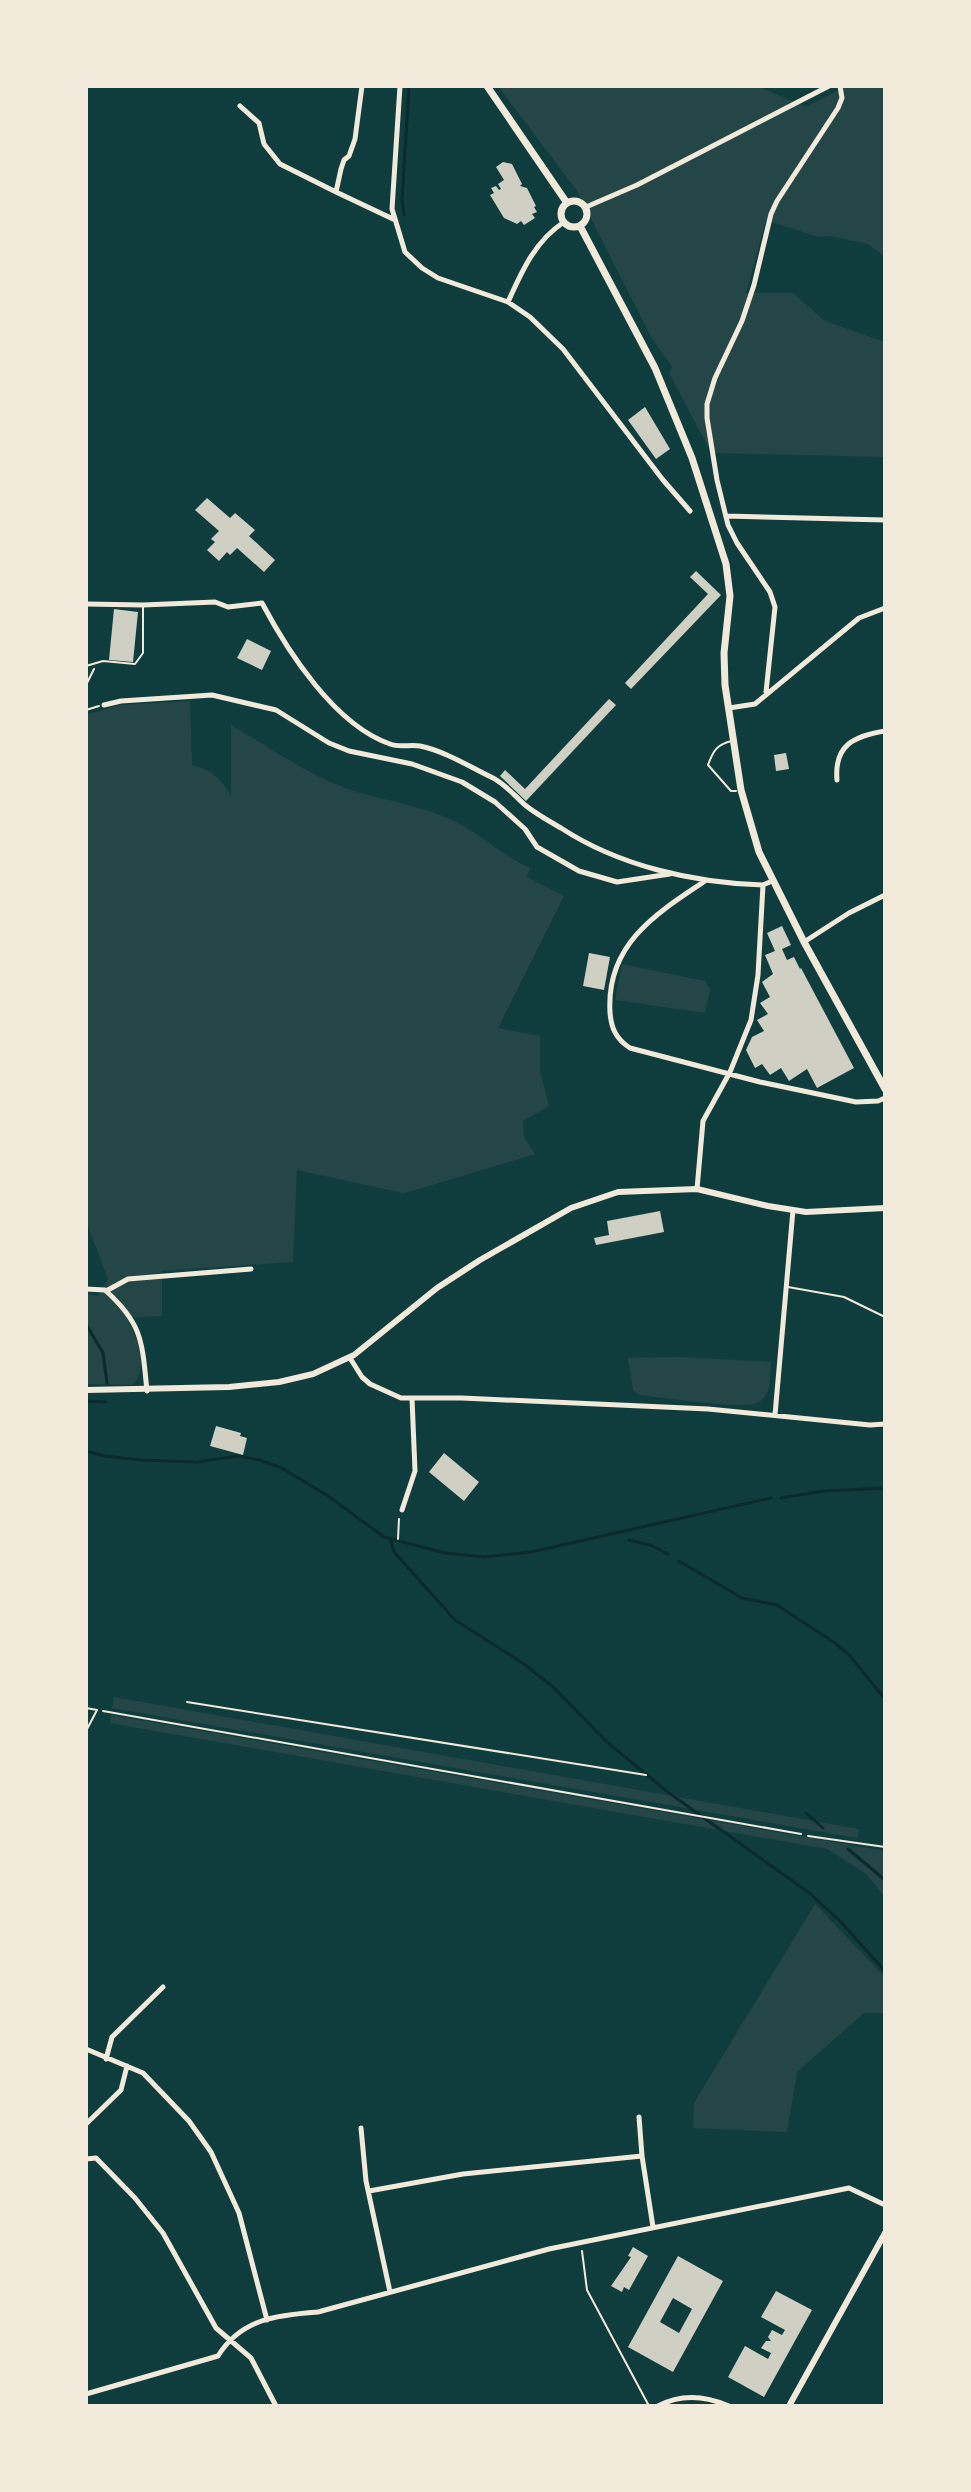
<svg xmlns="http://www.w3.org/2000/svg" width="971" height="2492" font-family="'Fira Sans',sans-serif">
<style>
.green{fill:#244646}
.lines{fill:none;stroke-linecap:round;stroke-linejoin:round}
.stream{stroke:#0a2a2b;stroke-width:3}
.building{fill:#cfcfc3;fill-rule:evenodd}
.path{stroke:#f1e9da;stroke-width:2}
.service{stroke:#f1e9da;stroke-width:2}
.minor{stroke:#f1e9da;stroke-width:5}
.tertiary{stroke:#f1e9da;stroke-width:6}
.secondary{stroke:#f1e9da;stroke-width:7}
</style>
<rect width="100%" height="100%" fill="#0f3d3e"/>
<path class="green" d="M498 86H757L806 107 846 86H885V257L868 244 831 236 818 237 766 220 746 293H793L825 321 885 342V457L715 453 707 445 669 373 672 367 651 337 577 191Z
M190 701 192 765C212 770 221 778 231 796V725C269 747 309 776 351 790 388 802 427 806 462 825 486 839 505 857 530 868L527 877 564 896 498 1028 540 1036V1071L549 1106 523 1121 524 1137 535 1154 419 1189 403 1193 297 1170 293 1262 162 1271V1316L127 1318C136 1334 150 1371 132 1385L86 1384V1294L98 1296 108 1279 86 1221V715L119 705Z
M622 964 705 981 710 990 705 1013 615 1000Z
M678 1357 771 1362C770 1376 772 1394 759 1402 746 1411 660 1397 640 1395L633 1390 628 1358Z
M114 1697 859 1829 857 1838 112 1708Z
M111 1715 885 1851V1897L865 1873 827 1849 110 1723Z
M815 1904 885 1977V2013H864L797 2072 787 2132 693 2128 694 2103Z"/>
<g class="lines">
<path class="stream" d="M404 215 402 200 409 86
M86 1324 103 1353 107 1383
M86 1401 106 1402
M86 1451 105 1456 141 1460 196 1462 239 1456 260 1460 282 1468 328 1496 384 1537 445 1553 484 1557 531 1552 771 1498
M781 1498 824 1491 885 1488
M390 1539 394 1552 455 1620 524 1664 553 1687 608 1743 669 1793 808 1892 839 1920 885 1971
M629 1540 650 1545 668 1554
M679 1561 742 1598 777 1605 835 1643 850 1656 885 1699
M806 1813 823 1828
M848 1849 885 1880"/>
</g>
<path class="building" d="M503 162 512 164 522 184 520 186 527 188 536 206 534 207 537 212 532 214 535 218 524 225 521 221 517 224 504 218 490 195 494 193 491 188 496 186 499 190 501 189 498 184 504 180 496 167Z
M645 407 670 449 656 459 628 420Z
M207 498 230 518 235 513 255 530 249 536 275 560 264 572 237 548 230 555 227 552 219 561 207 550 215 542 211 539 219 531 195 510Z
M696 571 721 595 631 689 625 683 708 594 690 577Z
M114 609 138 612 133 662 109 660Z
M247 639 271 651 262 670 237 658Z
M609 699 616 705 526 801 500 776 505 770 525 789Z
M786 753 789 769 776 771 774 755Z
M782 926 791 945 782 949 787 960 794 957 800 969 801 968 854 1068 817 1088 807 1069 789 1081 781 1068 770 1075 762 1064 755 1068 746 1050 752 1037 764 1031 757 1020 768 1014 760 1003 770 997 762 982 773 974 765 955 775 951 767 933Z
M589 953 610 957 604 990 583 986Z
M660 1211 664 1232 596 1245 594 1238 609 1235 607 1221Z
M216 1426 241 1433 240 1436 247 1438 243 1455 210 1446Z
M444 1453 479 1482 464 1501 429 1472Z
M633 2247 648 2256 629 2290 624 2287 622 2292 611 2286 629 2260 631 2257 628 2256Z
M678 2256 723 2281 673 2372 628 2347ZM673 2298 692 2309 679 2333 660 2322Z
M776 2291 812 2310 764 2397 728 2377 745 2346 768 2359 771 2353 761 2348 766 2341H771L768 2337 772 2330 782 2335 785 2330 761 2317Z"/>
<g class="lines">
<path class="path" d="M86 685 94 669
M86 710 99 706
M398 1539 399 1519
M187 1702 646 1775
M103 1711 801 1834
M582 2251 587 2290 649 2406"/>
<path class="service" d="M86 666 103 661 135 664 143 653V607
M732 741C717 744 713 751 708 765L731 791H736
M788 1287 844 1297 885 1317
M86 1708 97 1710 86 1731
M808 1836 885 1847"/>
<path class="minor" d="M362 86 355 139 349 156 344 160 341 169 336 192 393 219
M400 86 392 209 405 252 422 268 438 278 508 302 530 317 563 349 663 480 690 511
M240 106 259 123 264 144 280 164 336 192
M586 207 637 185 829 86
M508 302C522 271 535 241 564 222
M726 516 885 520
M86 604 143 605 215 602 228 607 262 603C288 652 335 725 390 744 400 748 410 744 420 746 445 751 470 767 493 778 505 784 515 796 525 805 536 814 549 821 561 828 619 866 694 883 763 885L772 881
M766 692 775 607 770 592 737 543 728 525 717 480 707 418V404L715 378 742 321 754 285 771 214 777 201 838 108 842 98 840 86
M104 705 121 701 212 695 276 710 329 743 349 751 412 764 462 782 495 802 525 829 537 847 579 871 617 882 670 874
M729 708 755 704 859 618 885 608
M837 780C834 745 854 736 885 731
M705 881C655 914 606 945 610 1012 611 1028 616 1039 630 1048L760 1082 856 1102 878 1101 885 1098
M804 942 849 913 885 895
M697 1189 703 1121 730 1072 751 1020 758 975 763 885
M86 1289 105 1290C143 1324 142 1342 147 1391
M106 1291 128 1279 251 1269
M350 1358 362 1377 370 1384 401 1398H462L708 1409 870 1425 885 1424
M775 1415 793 1210
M402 1510 415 1471 412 1398
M86 2049 143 2073 189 2121 211 2152 239 2213 267 2320
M106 2059 112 2037 163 1987
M639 2117 642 2156 653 2227
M86 2124 121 2090 127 2066
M361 2128 366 2181 390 2292
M86 2159 96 2158 135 2198 163 2233 216 2328 251 2358 276 2406
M369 2191 463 2174 642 2156
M86 2394 218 2356C241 2319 276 2315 318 2312L549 2249 849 2188 885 2205
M658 2406C682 2393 706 2396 729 2406"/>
<path class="tertiary" d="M86 1390 229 1387 279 1382 313 1374 354 1355 437 1288 480 1260 571 1208 618 1192 697 1189 768 1206 806 1212 885 1208
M789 2406 885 2233"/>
<path class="secondary" d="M487 86 567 203
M561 214a13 13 0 1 1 26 0a13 13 0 1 1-26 0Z
M580 226 655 368 692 458 726 564 730 596 724 653 725 685 741 790 759 852 804 942 885 1089"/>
</g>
<rect width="971" height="2492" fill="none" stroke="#f1e9da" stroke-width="176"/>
</svg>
